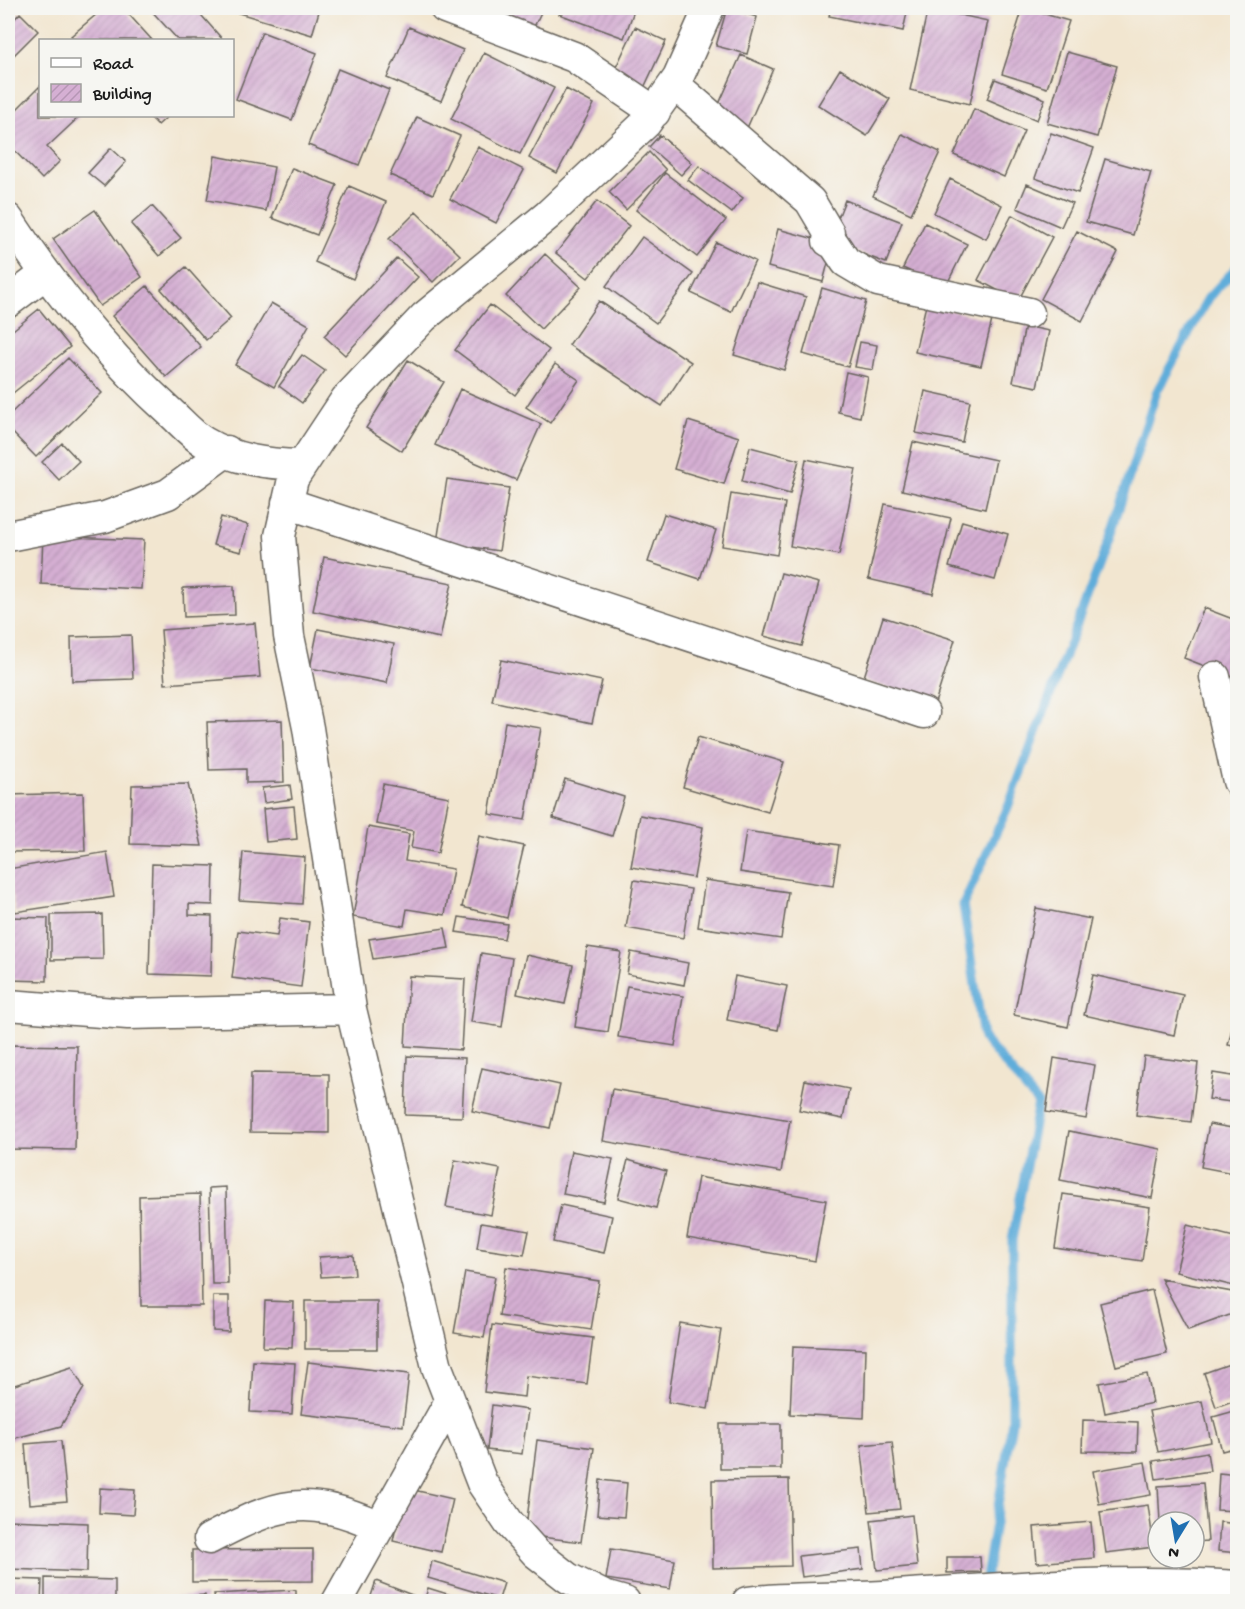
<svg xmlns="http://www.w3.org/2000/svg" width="1245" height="1609" font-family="'Gochi Hand',sans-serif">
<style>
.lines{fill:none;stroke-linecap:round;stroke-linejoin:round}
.stream{stroke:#60adda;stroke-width:9}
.building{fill:url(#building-hatch)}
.minor-casing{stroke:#67635b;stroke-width:33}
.minor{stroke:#fff;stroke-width:30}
</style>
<defs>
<pattern id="building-hatch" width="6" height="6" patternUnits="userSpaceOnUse" patternTransform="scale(1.5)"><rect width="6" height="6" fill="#d5afd3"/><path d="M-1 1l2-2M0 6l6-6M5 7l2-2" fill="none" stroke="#b696b5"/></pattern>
</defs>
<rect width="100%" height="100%" fill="#f6f6f2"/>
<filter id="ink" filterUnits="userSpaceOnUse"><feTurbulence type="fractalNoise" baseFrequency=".0167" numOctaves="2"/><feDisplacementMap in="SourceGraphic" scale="12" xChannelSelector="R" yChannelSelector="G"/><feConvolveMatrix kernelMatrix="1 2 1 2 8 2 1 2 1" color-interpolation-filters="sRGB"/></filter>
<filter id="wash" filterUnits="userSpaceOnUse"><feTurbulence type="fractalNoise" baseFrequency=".008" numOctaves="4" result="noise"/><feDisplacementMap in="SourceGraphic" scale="24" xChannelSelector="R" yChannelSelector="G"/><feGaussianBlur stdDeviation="1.35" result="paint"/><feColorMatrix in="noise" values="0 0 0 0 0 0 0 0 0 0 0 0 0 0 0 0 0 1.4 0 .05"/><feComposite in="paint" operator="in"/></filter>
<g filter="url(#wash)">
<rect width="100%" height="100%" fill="#f2e6d0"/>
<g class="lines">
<path class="stream" d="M985 1584 1012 1421V1240L1038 1103 983 1038 963 905 1008 807 1109 539 1157 391 1208 298 1238 266"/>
</g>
<g id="blocks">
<path class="building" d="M104 8H123L152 40H76L71 36Z
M149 8H195L223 40H178Z
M222 8H320L312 35Z
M490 8H543L532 31 489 11Z
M561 8H635L624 38 559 14Z
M727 8 757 17 747 54 716 46Z
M831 8H908L903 31 829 16Z
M928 8 988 21 970 104 910 90Z
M1023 8 1069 21 1047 88 1002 74Z
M787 9V8H807L806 12Z
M20 13 38 31 9 60 8 26Z
M409 27 463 50 441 101 387 78Z
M635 27 666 41 642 92 611 78Z
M262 32 317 53 292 120 236 99Z
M1067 52 1117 66 1097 137 1047 123Z
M484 53 554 88 520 154 451 119Z
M741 55 773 69 747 128 715 113Z
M338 69 389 90 359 165 308 145Z
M840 69 890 99 867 136 818 105Z
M995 79 1045 99 1037 120 987 99Z
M40 86V116H80L47 147 60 161 42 179 8 144V118Z
M566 89 594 104 557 173 529 158Z
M974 109 1024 131 1004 177 954 155Z
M149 116H168L158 125Z
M417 117 460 136 433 194 390 175Z
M1051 133 1094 148 1078 193 1035 178Z
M902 134 940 152 911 214 873 196Z
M660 135 692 163 681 175 649 147Z
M478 147 524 170 496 223 450 199Z
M111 148 126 162 104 186 88 173Z
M649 152 666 170 626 210 609 192Z
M215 156 274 167 266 211 207 200Z
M1105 159 1151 172 1133 235 1086 222Z
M699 166 743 198 732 213 688 180Z
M292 168 337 185 317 235 272 218Z
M665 173 726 220 697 257 636 210Z
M950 179 1002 205 986 239 934 213Z
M1027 184 1072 203 1061 227 1017 208Z
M349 186 386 202 353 279 315 262Z
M845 200 902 222 886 263 829 241Z
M597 201 629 226 588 278 556 253Z
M152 206 181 238 159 256 131 224Z
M95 210 142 277 100 306 53 239Z
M416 212 460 255 433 282 389 239Z
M1012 215 1052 237 1018 301 978 280Z
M925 223 967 244 945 288 903 268Z
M778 229 833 244 823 282 768 267Z
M1077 231 1118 252 1082 321 1041 299Z
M642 237 693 274 656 323 606 286Z
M716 242 755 261 731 312 691 293Z
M545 254 581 287 541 329 506 296Z
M397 258 418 277 345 355 324 336Z
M186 267 231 318 206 340 161 289Z
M757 282 806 297 784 370 734 355Z
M147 286 201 347 166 377 112 316Z
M822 288 866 301 848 367 803 354Z
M599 301 691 362 662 406 569 345Z
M271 303 309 325 274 387 235 365Z
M490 305 549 350 515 395 455 350Z
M926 305 992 320 981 366 915 352Z
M39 309 70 347 8 397V334Z
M1025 326 1049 331 1037 387 1013 382Z
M860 342 877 345 873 370 855 367Z
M302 355 325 371 302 403 279 386Z
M68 358 102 393 36 457 8 428V416Z
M408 360 444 382 402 451 366 428Z
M555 364 579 380 550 423 526 407Z
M846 372 868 377 860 417 838 412Z
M460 389 541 424 516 480 435 445Z
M925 391 970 401 962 442 916 433Z
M688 421 739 437 724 484 674 469Z
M913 442 996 460 985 509 902 490Z
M62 443 79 461 59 480 42 462Z
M750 447 799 460 790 494 742 481Z
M806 459 856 469 839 555 790 546Z
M447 479 509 488 499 551 437 542Z
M731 494 785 503 777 555 722 546Z
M885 504 951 518 933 594 868 579Z
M664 514 716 530 700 579 648 562Z
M221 517 248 525 241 552 213 545Z
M962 521 1008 534 995 580 949 567Z
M43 536 144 540 141 589 41 584Z
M324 557 452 583 440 638 313 611Z
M781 573 819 583 802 646 764 636Z
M234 586 235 615 184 617 183 588Z
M1204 608 1238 621V679L1184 658Z
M883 617 955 640 935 703 863 680Z
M255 623 260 677 165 684 161 630Z
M318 629 394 644 387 683 310 668Z
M131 635 133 679 72 681 71 637Z
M501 660 602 681 592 723 492 701Z
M282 720 284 782 246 783V769L209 770 207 722Z
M505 722 541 728 525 820 489 814Z
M698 737 784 762 768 812 683 787Z
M565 779 624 797 612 836 553 818Z
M188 784 202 846 130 844 132 785Z
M383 784 449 797 438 853 411 848 414 831 376 824Z
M290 785 292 799 264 803 262 788Z
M83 793 85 851 10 852 8 795Z
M294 806 297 839 266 842 263 809Z
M640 815 703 827 694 878 631 867Z
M368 827 409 834 405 861 453 869 445 915 407 909 404 926 353 917Z
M746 831 839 845 833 886 740 872Z
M479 836 524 846 507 918 462 907Z
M107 852 114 897 15 912 8 869Z
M243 852 305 857 302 904 239 900Z
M152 864 214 866 213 905 189 904V915L212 916 211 976 149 974Z
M634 880 691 889 683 938 626 928Z
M705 880 788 892 781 939 698 927Z
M1036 908 1091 919 1068 1027 1014 1015Z
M102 914 103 959 51 960V915Z
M8 917 48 918 47 981 8 980Z
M459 917 507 924 504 939 456 932Z
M280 918 309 922 301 987 232 978 238 931 277 936Z
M445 928 449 948 373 959 369 939Z
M587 947 621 952 608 1032 575 1027Z
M631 952 688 963 684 985 627 974Z
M481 953 512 958 502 1027 471 1022Z
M526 955 573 965 565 1004 517 994Z
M1093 975 1183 995 1174 1035 1084 1015Z
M409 976 465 979 461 1050 405 1046Z
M735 976 787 986 778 1030 727 1020Z
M627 986 683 996 675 1046 618 1037Z
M1237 1008H1238V1047L1228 1045Z
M8 1045 77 1046 75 1150 8 1149Z
M407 1056 465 1058 462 1117 405 1115Z
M1144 1056 1198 1063 1191 1122 1136 1115Z
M1054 1058 1095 1065 1086 1119 1046 1112Z
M482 1068 560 1085 550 1128 472 1111Z
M251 1073 329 1074V1133L250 1132Z
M1213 1073 1238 1077V1103L1209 1099Z
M805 1080 849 1089 843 1119 799 1110Z
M612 1089 790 1120 781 1172 603 1141Z
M1209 1124 1238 1129V1174L1201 1167Z
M1069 1131 1161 1149 1152 1198 1060 1180Z
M571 1151 613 1159 604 1202 563 1194Z
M455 1160 500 1169 491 1215 446 1207Z
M628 1160 666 1171 656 1208 618 1198Z
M698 1177 826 1200 815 1261 687 1238Z
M226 1187 228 1284H212L209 1188Z
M200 1194 202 1306H141L139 1196Z
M1063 1194 1150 1207 1142 1261 1055 1248Z
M561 1205 612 1216 604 1253 553 1242Z
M481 1223 529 1231 524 1255 477 1248Z
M1187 1225 1238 1238V1287L1176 1272Z
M353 1255 355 1275 321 1277 319 1257Z
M506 1267 599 1281 591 1330 499 1316Z
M465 1272 495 1277 484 1338 454 1333Z
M1161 1279 1232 1292 1238 1312 1188 1330Z
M1152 1290 1167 1354 1116 1366 1100 1303Z
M213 1296H229V1332L213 1331Z
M265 1301 294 1302 292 1348 263 1347Z
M305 1301H377V1349H305Z
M680 1323 721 1330 708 1409 668 1402Z
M492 1325 593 1338 587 1384 526 1376 524 1397 484 1392Z
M793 1346 866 1349 864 1418 790 1414Z
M253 1361 295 1363 292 1414 250 1412Z
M1238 1361V1399L1216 1407 1204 1373Z
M308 1362 409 1374 403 1426 301 1414Z
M72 1367 84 1388 61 1426 8 1440V1387Z
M1147 1374 1153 1403 1105 1413 1099 1383Z
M1202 1401 1211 1442 1158 1452 1149 1411Z
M492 1405 528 1410 522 1454 487 1450Z
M1238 1410V1447L1222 1451 1213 1417Z
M1083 1420 1138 1422 1137 1452 1082 1451Z
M720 1424H781V1469H720Z
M537 1440 594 1448 581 1542 525 1535Z
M61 1441 67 1501 30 1504 25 1444Z
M892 1442 900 1509 869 1512 861 1445Z
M1207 1452 1210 1471 1156 1479 1153 1461Z
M1145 1462 1151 1495 1099 1504 1093 1471Z
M1219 1473 1238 1475V1511L1217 1510Z
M789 1479 791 1566 713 1568 712 1480Z
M600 1480 627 1483 624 1517 597 1515Z
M1203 1483 1208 1541 1194 1542V1522H1160L1158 1486Z
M100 1488 135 1490 133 1515 99 1513Z
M405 1488 453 1499 441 1552 393 1541Z
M1148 1505 1154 1547 1106 1553 1100 1512Z
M912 1515 917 1566 877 1570 871 1520Z
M8 1520 88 1523 87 1572 8 1569Z
M1091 1522 1094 1558 1037 1563 1034 1527Z
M1220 1522 1238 1524V1553L1218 1551Z
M313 1549V1581L192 1582V1550Z
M611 1549 675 1560 670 1589 606 1579Z
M861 1549 863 1569 802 1577 799 1556Z
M947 1557H980L981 1572 947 1573Z
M432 1561 504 1583 499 1599 428 1578Z
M45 1578 115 1580V1602H45Z
M8 1579 42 1580 41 1602H8Z
M376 1581 417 1597 415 1602H369Z
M428 1588 470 1601V1602H424Z
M296 1590V1602H215L214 1594Z
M205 1595 206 1602H141V1600Z"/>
</g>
</g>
<g filter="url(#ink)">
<use href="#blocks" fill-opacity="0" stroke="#67635b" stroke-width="1.5"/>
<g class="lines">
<defs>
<path id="minor" d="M445 8 574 57 655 112
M674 84 810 201 829 233 828 241 834 244 846 262 878 281 1029 313
M8 219C54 289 107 355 170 412 180 421 192 435 204 442 234 460 267 464 301 465
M8 302 45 274
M287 503 924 713
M8 536 105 517 168 494 227 451
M1215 677 1238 781
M8 1005 128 1014 351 1009
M209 1539C278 1503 305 1493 379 1526
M337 1602 450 1401
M625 1602 604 1596 568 1578 536 1553 509 1523 482 1483 437 1367 351 1009 308 728 289 636 280 536 293 479 346 399 424 317 548 215 646 123 678 78 709 8
M747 1602C792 1596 838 1599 883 1596 1001 1588 1119 1578 1238 1586"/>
</defs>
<use href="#minor" class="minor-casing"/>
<use href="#minor" class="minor"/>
</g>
</g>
<rect width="1245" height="1609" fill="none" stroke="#f6f6f2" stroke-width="30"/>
<rect x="39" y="39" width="195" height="78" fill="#f6f6f2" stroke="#9f9f9c" stroke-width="1.5"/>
<rect x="51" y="58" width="30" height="9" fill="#ffffff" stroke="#9f9f9c" stroke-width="1.5"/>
<text x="93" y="69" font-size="18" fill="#1c1c1c">Road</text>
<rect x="51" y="84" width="30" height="18" fill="url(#building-hatch)" stroke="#9f9f9c" stroke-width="1.5"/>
<text x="93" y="99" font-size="18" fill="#1c1c1c">Building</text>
<g transform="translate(1176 1540) rotate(191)"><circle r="28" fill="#f6f6f2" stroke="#9f9f9c" stroke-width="1.5"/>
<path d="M0-4.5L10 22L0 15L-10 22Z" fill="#1f6fb2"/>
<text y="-9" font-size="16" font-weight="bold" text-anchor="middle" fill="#1c1c1c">N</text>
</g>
</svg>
